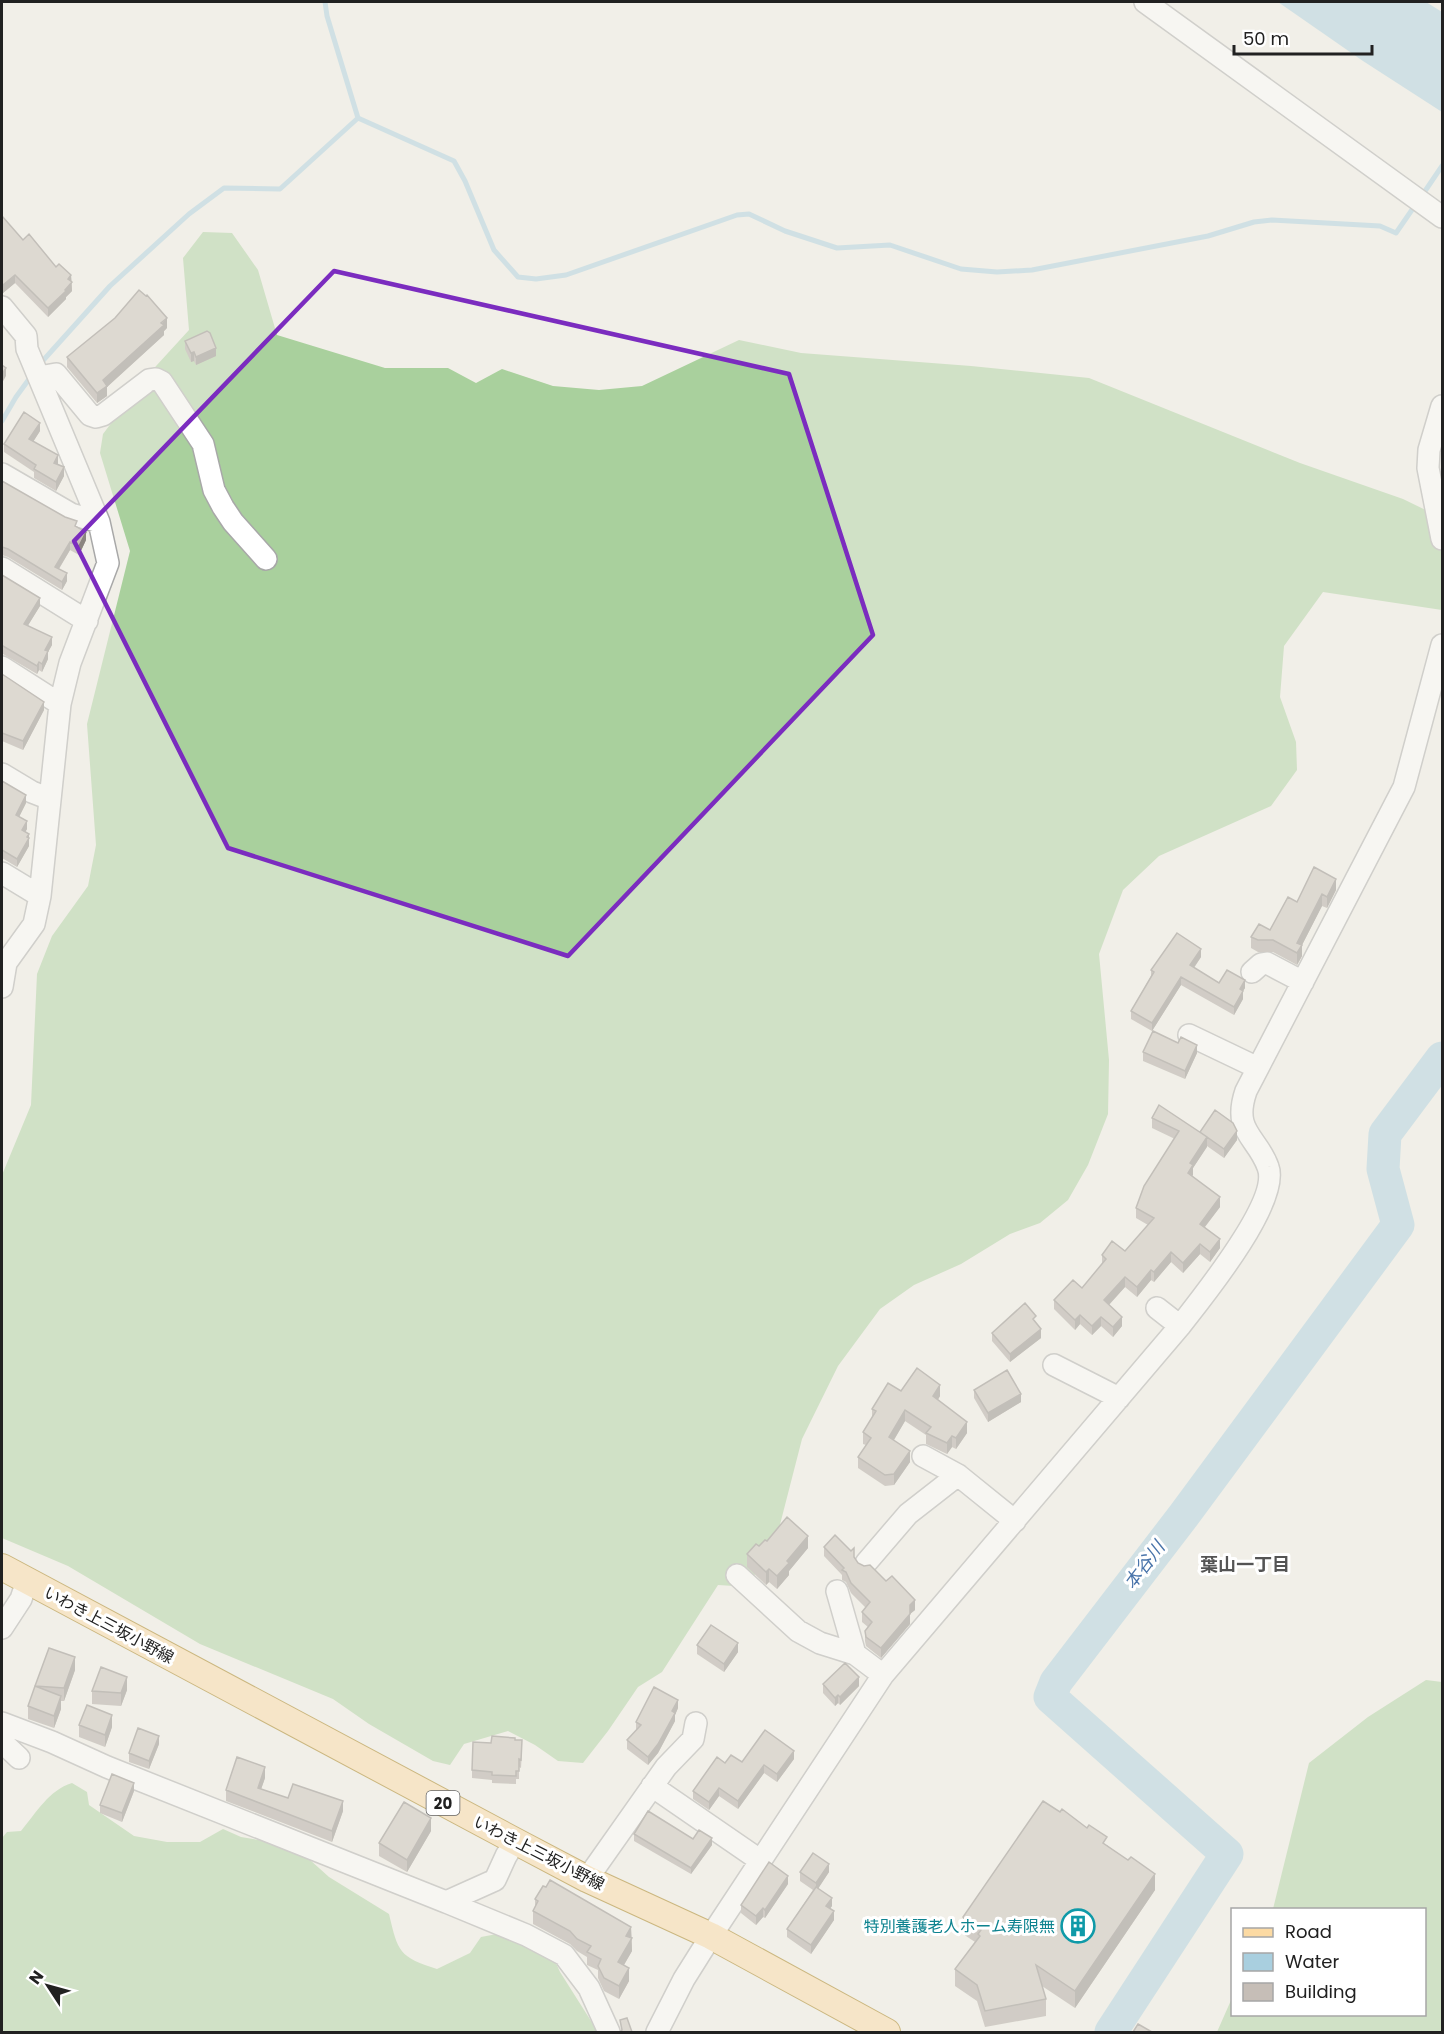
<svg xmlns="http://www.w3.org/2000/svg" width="1444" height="2034" font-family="Poppins,'Noto Sans JP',sans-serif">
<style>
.forest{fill:#a9d09d}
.water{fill:#a9cfdf}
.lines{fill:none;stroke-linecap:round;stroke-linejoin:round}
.stream{stroke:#a9cfdf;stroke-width:5}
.river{stroke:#a9cfdf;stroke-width:33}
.minor-casing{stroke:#a8a8a8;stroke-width:24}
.major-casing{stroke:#9e7300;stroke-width:28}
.minor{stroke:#fff;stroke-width:21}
.major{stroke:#fcdaa3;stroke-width:26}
.wall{fill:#aaa39d}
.shaded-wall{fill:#8b8580}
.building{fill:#c6beb7;stroke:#8b8580;stroke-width:1.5}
.marked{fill:none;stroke:#7b2cbf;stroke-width:4.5;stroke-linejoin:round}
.labels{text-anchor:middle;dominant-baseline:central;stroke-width:6;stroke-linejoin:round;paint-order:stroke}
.shield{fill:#fff;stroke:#646464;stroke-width:1.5}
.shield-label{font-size:15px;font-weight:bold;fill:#212121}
.street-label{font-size:16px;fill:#212121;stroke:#fff}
.culture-label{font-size:16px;fill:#0d838f;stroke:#fff;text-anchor:end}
.neighbourhood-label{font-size:18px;font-weight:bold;fill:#545454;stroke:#fff}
.water-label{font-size:18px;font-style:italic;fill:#4974aa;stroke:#fff}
</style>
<rect width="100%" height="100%" fill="#f1efe8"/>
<path class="forest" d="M203 232 232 233 258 270 277 335 385 368H448L476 383 502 369 553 386 599 390 642 386 739 340 801 353 971 366 1089 378 1300 463 1403 499 1442 518V610L1323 592 1284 646 1280 697 1296 742 1297 770 1271 806 1159 856 1123 890 1099 954 1109 1060 1108 1114 1088 1165 1068 1200 1040 1223 1010 1234 961 1264 914 1285 880 1309 838 1366 802 1439 775 1544 765 1565 749 1580 734 1586 718 1585 662 1672 638 1687 608 1731 583 1763 558 1761 535 1745 508 1731 464 1744 450 1765 433 1761 369 1724 333 1699 200 1644 68 1566 2 1538V1175L31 1105 37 974 52 936 88 886 96 845 87 724 130 551 100 453 103 434 146 377 189 330 183 258Z
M1426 1680 1442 1682V2032H1217L1232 1998V2014H1424V1910L1273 1909 1309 1763 1368 1717Z
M72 1783 87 1792 89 1805 134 1836 167 1842H200L223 1829 241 1837 270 1842 300 1851 329 1877 389 1914C398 1952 399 1957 437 1969L470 1953 481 1937 497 1934 523 1944 555 1961 560 1972 598 2032H2V1838L7 1832 21 1831C36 1813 49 1790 72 1783Z"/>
<path class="water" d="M1278 2H1426L1442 12V112L1363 61Z"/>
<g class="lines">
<path class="stream" d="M325 2 327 16 358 118 454 161 465 181 494 250 518 277 536 279 566 275 737 215 749 214 785 231 837 248 890 245 961 269 997 272 1032 270 1208 236 1254 222 1272 220 1380 226 1396 233 1416 204
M1421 197 1442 166
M39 365 110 286 189 214 224 188 280 189 358 118
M2 421 16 397 32 375"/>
<path class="river" d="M1111 2032 1227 1854 1050 1697 1056 1682 1184 1515 1398 1225 1383 1169 1385 1134 1442 1058"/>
<defs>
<path id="minor" d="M1145 2 1442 217
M2 307 26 336 27 349 99 522 108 563 70 663 60 704 40 896 34 924 6 963 2 987
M39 377 56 374 90 415 96 417 103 415 149 380 156 379 162 382 203 444 214 490 223 507 233 522 266 559
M1442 406 1429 450 1428 468 1442 539
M2 474 71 514 99 522
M2 568 87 621
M2 667 60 704
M2 774 32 792 50 799
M2 873 40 896
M1252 972 1261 964 1267 963 1303 982
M1189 1035 1258 1068
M1157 1308 1180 1326
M1054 1365 1119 1398
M923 1456 958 1475 1015 1521
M866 1563 908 1514 958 1475
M737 1575 798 1631 820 1643 855 1654
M837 1591 855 1654 883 1675
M2 1628 21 1599 27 1581
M2 1723 52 1742 107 1767 446 1902 495 1880 506 1856 515 1841
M2 1742 19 1758
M652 1786 761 1861
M587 1879 666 1767 693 1739 696 1723
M446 1902 526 1935 564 1955 589 1988 609 2032
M657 2032 684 1979 711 1936 883 1675 1180 1326C1201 1299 1281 1201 1268 1167 1257 1136 1232 1132 1246 1091L1404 787 1442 645"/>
<path id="major" d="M2 1567 515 1841 587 1879 711 1936 887 2032"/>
</defs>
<use href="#minor" class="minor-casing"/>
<use href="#major" class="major-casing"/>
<use href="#minor" class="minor"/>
<use href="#major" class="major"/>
</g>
<path class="wall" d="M2 216 23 240 56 267 71 275 72 291 66 297V299L48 317 15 283 3 293 2 291Z
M167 328 164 331V335L107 387V396L97 403 67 367V357Z
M185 341 216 356 196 365 194 361 191 362 185 349Z
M40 431 33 442 58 464V465L64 476 56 491 34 478V472L4 452V444Z
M2 481 77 527 86 540 79 555 70 550 59 569 67 581 62 590 8 557 2 555Z
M2 575 40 606 28 625 52 645 48 652V659L42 672 39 670 37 674 3 654Z
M2 674 44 710 23 750 2 741Z
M2 781 26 803 19 817 27 829 25 832 29 838V846L17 867 2 858Z
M1336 890 1327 908 1322 906 1302 945V956L1297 965 1273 952H1258L1251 948V937L1270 930 1297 902Z
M1201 957 1194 968 1219 983 1245 988 1243 991V999L1234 1015 1181 985 1152 1031 1131 1019V1011L1151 976V970Z
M1143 1052 1197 1053 1185 1079 1143 1061Z
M1152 1118 1200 1132 1237 1140 1224 1158 1207 1146 1193 1168 1192 1176 1220 1207 1205 1227 1220 1248 1210 1262 1200 1254 1183 1273 1171 1262 1154 1282 1151 1280 1137 1297 1125 1287 1109 1305 1122 1326 1113 1337 1101 1326 1092 1335 1080 1324 1075 1330 1054 1309V1300L1082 1288 1102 1264V1255L1125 1251 1148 1225 1136 1218V1208L1175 1139 1152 1128Z
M1036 1324 1041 1338 1010 1362 992 1341V1333Z
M974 1390 1021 1402 988 1422 974 1398Z
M901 1391 940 1396 938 1400 967 1433 956 1449 952 1447 947 1454 926 1444V1435L905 1421 894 1440 910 1462 894 1485 885 1486 858 1468V1457L866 1445 863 1444V1432L872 1418V1409Z
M767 1541 808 1548 789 1571V1575L777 1589 769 1582 766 1585 747 1567V1554Z
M824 1547 854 1558 858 1563 886 1581 915 1610 910 1614V1624L881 1658 866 1646 865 1641V1631L868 1627 862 1622V1612L866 1608 851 1593 846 1582 842 1580V1575L824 1556Z
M697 1645 738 1652 724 1672 697 1654Z
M49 1648 75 1670 64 1701H61V1709L54 1728 28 1719V1706Z
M823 1684 859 1686 840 1705 838 1703 835 1706 823 1693Z
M127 1690 121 1706 92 1704V1691Z
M678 1708 675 1715V1721L658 1753 648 1765 627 1749V1740L636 1731V1722Z
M79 1725 112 1727 105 1747 79 1737Z
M515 1740 522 1749 521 1768 519 1767V1779H516V1784L492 1783V1780L472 1778V1770L491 1743Z
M159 1744 149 1769 129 1762V1753Z
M794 1759 777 1782 764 1773 738 1809 719 1796 709 1810 693 1799V1791L725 1763Z
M265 1778 261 1789 288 1798 343 1811 332 1842 226 1801V1790Z
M134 1791 122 1822 100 1813V1805Z
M431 1831 407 1872 379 1856V1843Z
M634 1834 693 1839 712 1845 691 1874 634 1841Z
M1107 1845 1155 1890 1075 2008 1042 1986 1046 1999V2016L985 2027 977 2001 955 1986V1969L975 1942 963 1934V1917Z
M800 1872H829L818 1888 832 1906 830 1908 834 1920 811 1954 787 1937V1929L813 1890 800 1881Z
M788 1884 765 1918 763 1917 756 1925 741 1913V1905Z
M535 1899 631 1927 632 1951 624 1965 629 1981 619 1999 604 1991 598 1978V1970L587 1965V1957L577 1951 570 1944 533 1924V1911L535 1907Z"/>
<path class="shaded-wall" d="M15 275V283L3 293V285Z
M71 275 72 291 66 297V299L48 317V308L68 279Z
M167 318V328L164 331V335L107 387V396L97 403V393L103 380Z
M216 348V356L196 365V357Z
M194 352V361L191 362V353Z
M6 368V376L2 383V374Z
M40 423V431L29 448V439Z
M58 455V464L54 471V463Z
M64 467V476L56 491V482Z
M86 532V540L79 555V546Z
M70 542V550L55 575V567Z
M67 573V581L62 590V582Z
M40 598V606L24 632V624Z
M52 637V645L48 652V659L42 672V664L45 650Z
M3 646V654L2 655V647Z
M39 662V670L37 674V666Z
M44 702V710L23 750V741Z
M26 795V803L16 823V815Z
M27 821V829L22 838V830Z
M29 834V846L17 867V859Z
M1336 879V890L1327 908V897Z
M1322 894V906L1302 945V956L1297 965V943Z
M1201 949V957L1190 973V965Z
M1181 977V985L1152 1031V1023Z
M1245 980V988L1243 991V999L1234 1015V1007L1240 989Z
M1197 1045V1053L1185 1079V1071Z
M1237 1131V1140L1224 1158V1149Z
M1207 1137V1147L1193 1168V1175L1188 1182V1173L1190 1163Z
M1220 1197V1207L1200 1233V1224Z
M1220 1239V1248L1210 1262V1252Z
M1200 1244V1254L1183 1273V1263Z
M1171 1252V1262L1154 1282V1272Z
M1151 1270V1280L1137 1297V1287Z
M1125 1277V1287L1104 1310V1300Z
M1080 1315V1324L1075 1330V1320Z
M1101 1317V1326L1092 1335V1326Z
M1122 1317V1326L1113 1337V1327Z
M1041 1329V1338L1010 1362V1354Z
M940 1385V1396L933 1407V1396Z
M1021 1394V1402L988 1422V1413Z
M905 1410V1421L889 1448V1437Z
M967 1422V1433L956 1449V1438Z
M952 1436V1447L947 1454V1443Z
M910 1451V1462L894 1485V1474Z
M808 1536V1548L789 1571V1575L777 1589V1576L787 1561Z
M769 1569V1582L766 1585V1572Z
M915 1600V1610L910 1614V1624L881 1658V1648L910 1605Z
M738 1643V1652L724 1672V1664Z
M75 1657V1670L64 1701V1688Z
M127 1677V1690L121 1706V1693Z
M859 1677V1686L840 1705V1697Z
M838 1695V1703L835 1706V1698Z
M61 1696V1709L54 1728V1716Z
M678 1700V1708L675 1715V1721L658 1753 648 1765V1757Z
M112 1715V1727L105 1747V1735Z
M159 1736V1744L149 1769V1761Z
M794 1751V1759L777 1782V1774Z
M764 1765V1773L738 1809V1801Z
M265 1767V1778L258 1798V1788Z
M134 1783V1791L122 1822V1813Z
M719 1788V1796L709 1810V1802Z
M343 1801V1811L332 1842V1831Z
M431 1818V1831L407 1872V1860Z
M712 1838V1845L691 1874V1868Z
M829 1864V1872L816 1892V1883Z
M1155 1874V1890L1075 2008V1991Z
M788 1876V1884L765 1918V1910Z
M832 1898V1906L826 1914V1906Z
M763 1908V1917L756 1925V1916Z
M834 1911V1920L811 1954V1945Z
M631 1927 632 1951 618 1975V1962L626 1936Z
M629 1968V1981L619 1999V1986Z"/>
<path class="building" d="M2 216 23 240 29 234 56 267 59 264 71 275 68 279 72 282 65 290 66 291 48 308 15 275 3 285 2 283Z
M139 290 146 296 147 295 167 318 161 323 164 325 103 380 107 386 97 393 67 357 115 318Z
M207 331 210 333 216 348 196 357 194 352 191 353 185 341Z
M2 365 6 368 2 374Z
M24 412 40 423 29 439 58 455 54 463 64 467 56 482 34 469 36 465 4 444Z
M2 481 65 517 77 521 75 526 86 532 79 546 70 542 55 567 67 573 62 582 8 549 2 547Z
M2 575 40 598 24 624 52 637 45 650 48 651 42 664 39 662 37 666 3 646 2 647Z
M2 674 44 702 23 741 2 733Z
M2 781 26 795 16 815 27 821 22 830 29 834 27 837 29 838 17 859 2 850Z
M1314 867 1336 879 1327 897 1322 894 1297 943 1302 945 1297 953 1273 940H1258L1251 937 1259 924 1270 930 1288 897 1297 902Z
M1177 933 1201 949 1190 965 1219 983 1227 970 1245 980 1240 989 1243 991 1234 1007 1181 977 1152 1023 1131 1011 1154 972 1151 970Z
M1153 1031 1178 1043 1181 1037 1197 1045 1185 1071 1143 1052Z
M1159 1105 1207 1137 1190 1163 1193 1165 1188 1173 1220 1197 1200 1224 1220 1239 1210 1252 1200 1244 1183 1263 1171 1252 1154 1272 1151 1270 1137 1287 1125 1277 1104 1300 1122 1317 1113 1327 1101 1317 1092 1326 1080 1315 1075 1320 1054 1300 1073 1280 1082 1288 1106 1259 1102 1255 1112 1241 1125 1251 1154 1218 1136 1208 1144 1186 1179 1131 1152 1118Z
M1215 1110 1233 1123 1237 1131 1224 1149 1200 1132Z
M1025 1303 1036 1316 1033 1319 1041 1329 1010 1354 992 1333Z
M917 1368 940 1385 933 1396 967 1422 956 1438 952 1436 947 1443 926 1433 931 1427 905 1410 889 1437 910 1451 894 1474 885 1475 858 1457 871 1438 863 1432 876 1411 872 1409 888 1383 901 1391Z
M1007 1370 1021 1394 988 1413 974 1390Z
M787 1517 808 1536 787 1561 789 1563 777 1576 769 1569 766 1572 747 1554 756 1544 759 1546 765 1540 767 1541Z
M835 1535 851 1551 854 1548V1557L858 1563 864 1566 870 1565 886 1581 892 1576 915 1600 910 1605V1614L881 1648 866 1637 865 1631 872 1622 862 1612 870 1602 851 1583 846 1572 842 1570 844 1568 824 1547Z
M711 1625 738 1643 724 1664 697 1645Z
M49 1648 75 1657 64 1688 35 1686Z
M845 1663 859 1677 840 1697 838 1695 835 1698 823 1684Z
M101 1667 127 1677 121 1693 92 1691Z
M35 1686 61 1696 54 1716 28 1706Z
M654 1687 678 1700 672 1711 675 1713 658 1744 648 1757 627 1740 641 1725 636 1722Z
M87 1705 112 1715 105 1735 79 1725Z
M138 1728 159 1736 149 1761 129 1753Z
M765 1730 794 1751 777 1774 764 1765 738 1801 719 1788 709 1802 693 1791 717 1757 725 1763 731 1755 742 1762Z
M492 1736 515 1738V1740H522L521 1760 519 1759V1771H516V1776L492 1775V1772L472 1770 473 1742 491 1743Z
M237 1757 265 1767 258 1788 288 1798 293 1784 343 1801 332 1831 226 1790Z
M112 1774 134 1783 122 1813 100 1805Z
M1043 1801 1060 1812 1062 1809 1087 1828 1089 1825 1107 1837 1103 1843 1128 1860 1131 1857 1155 1874 1075 1991 1036 1965 1046 1999 985 2011 977 1985 955 1969 980 1936 978 1934 981 1930 963 1917Z
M404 1802 431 1818 407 1860 379 1843Z
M648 1811 693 1839 699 1830 712 1838 691 1868 634 1834Z
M813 1853 829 1864 816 1883 800 1872Z
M769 1862 788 1876 765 1910 763 1908 756 1916 741 1905Z
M550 1880 631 1927 626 1936 632 1938 618 1962 629 1968 619 1986 604 1978 598 1966 601 1959 587 1952 591 1946 577 1939 570 1931 533 1911 538 1901 535 1899 543 1886 546 1887Z
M816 1887 832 1898 826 1906 834 1911 811 1945 787 1929Z
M627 2018 632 2032H620L622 2030 620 2020Z
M1138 2024 1152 2032H1133Z"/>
<path d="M0 0H1444V2034H0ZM334 271 789 374 873 635 568 956 228 848 74 541Z" fill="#f1efe8" fill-opacity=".55" fill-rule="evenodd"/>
<path class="marked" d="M334 271 789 374 873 635 568 956 228 848 74 541Z"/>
<defs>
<symbol id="building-ring" viewBox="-11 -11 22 22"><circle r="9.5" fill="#fff" stroke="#0f9aa8" stroke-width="1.5"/><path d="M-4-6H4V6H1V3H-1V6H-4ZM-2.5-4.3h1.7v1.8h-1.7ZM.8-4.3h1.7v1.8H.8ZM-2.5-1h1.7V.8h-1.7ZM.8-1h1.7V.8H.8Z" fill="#0f9aa8"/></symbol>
</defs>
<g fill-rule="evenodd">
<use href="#building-ring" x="1059" y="1907" width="38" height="38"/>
</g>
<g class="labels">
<rect class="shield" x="426.5" y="1791" width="33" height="24" rx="4.5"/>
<g class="shield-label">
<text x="443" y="1803">20</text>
</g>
<g class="street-label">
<text transform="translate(109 1625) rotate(28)">いわき上三坂小野線</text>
<text transform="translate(539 1853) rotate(27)">いわき上三坂小野線</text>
</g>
<g class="culture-label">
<text x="1055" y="1926">特別養護老人ホーム寿限無</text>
</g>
<g class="neighbourhood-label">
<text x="1245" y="1564">葉山一丁目</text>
</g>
<g class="water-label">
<text transform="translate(1144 1565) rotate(-53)">本谷川</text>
</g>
</g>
<rect width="1444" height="2034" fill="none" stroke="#212121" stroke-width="6"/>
<rect x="1231" y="1908" width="195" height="108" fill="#ffffff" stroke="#a6a6a6" stroke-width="1.5"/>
<rect x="1243" y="1928" width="30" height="9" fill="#fcdaa3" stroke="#a6a6a6" stroke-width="1.5"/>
<text x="1285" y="1938" font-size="18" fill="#212121">Road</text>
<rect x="1243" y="1953" width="30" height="18" fill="#a9cfdf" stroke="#a6a6a6" stroke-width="1.5"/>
<text x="1285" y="1968" font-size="18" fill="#212121">Water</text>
<rect x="1243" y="1983" width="30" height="18" fill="#c6beb7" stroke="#a6a6a6" stroke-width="1.5"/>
<text x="1285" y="1998" font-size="18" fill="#212121">Building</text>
<g transform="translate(48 1986) rotate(306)" stroke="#ffffff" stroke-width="4.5" paint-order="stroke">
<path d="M0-4.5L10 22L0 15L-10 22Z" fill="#212121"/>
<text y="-9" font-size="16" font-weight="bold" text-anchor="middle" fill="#212121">N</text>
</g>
<path d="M1234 45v9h138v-9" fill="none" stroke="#212121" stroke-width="3"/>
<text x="1243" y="45" font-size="18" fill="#212121" stroke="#ffffff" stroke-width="4.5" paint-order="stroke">50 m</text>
</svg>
